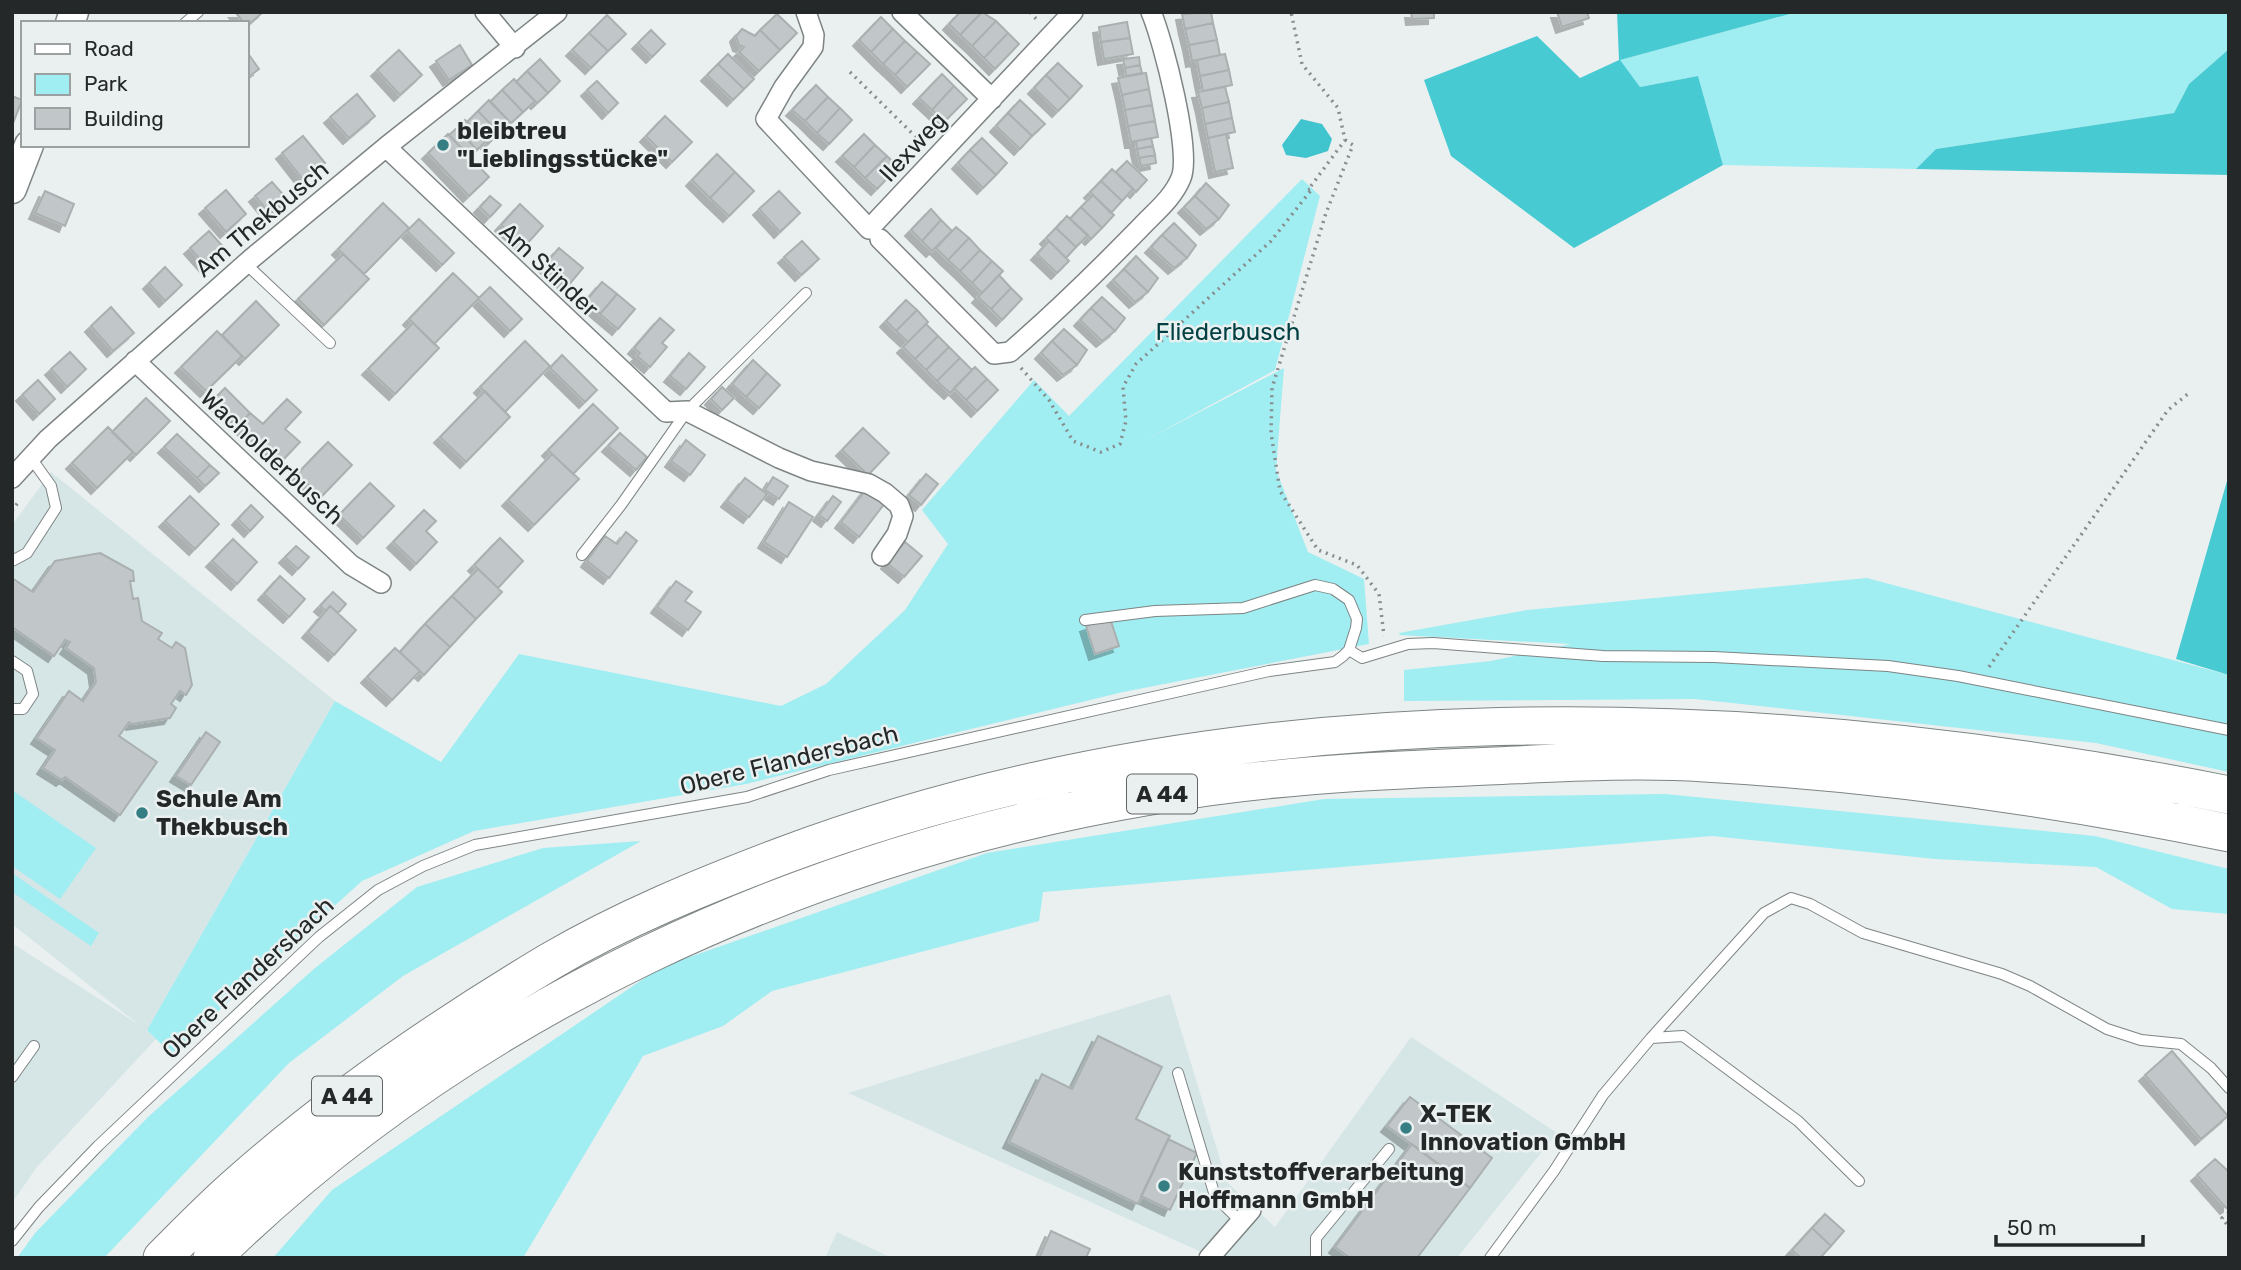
<svg xmlns="http://www.w3.org/2000/svg" width="2241" height="1270" font-family="Rubik,sans-serif">
<style>
.built{fill:#d6e6e7}
.green{fill:#a0edf2}
.forest{fill:#48cad3}
.water{fill:#40c4cd}
.building{fill:#c1c7c8;stroke:#aab0b0;stroke-width:2;filter:url(#shadow)}
.lines{fill:none;stroke-linecap:round;stroke-linejoin:round}
.service-casing{stroke:#7e8484;stroke-width:12}
.minor-casing{stroke:#7e8484;stroke-width:22}
.secondary-casing{stroke:#7e8484;stroke-width:31}
.motorway-casing{stroke:#7e8484;stroke-width:39}
.path{stroke:#878c8c;stroke-width:3.5;stroke-dasharray:2 5;stroke-linecap:butt}
.service{stroke:#fff;stroke-width:10}
.minor{stroke:#fff;stroke-width:19}
.secondary{stroke:#fff;stroke-width:28}
.motorway{stroke:#fff;stroke-width:37}
.poi-dot{fill:#357e83;stroke:#eaf0f0;stroke-width:2.5}
.labels{text-anchor:middle;dominant-baseline:central;stroke-width:5;stroke-linejoin:round;paint-order:stroke}
.shield{fill:#eaf0f0;stroke:#606464;stroke-width:2}
.shield-label{font-size:23px;font-weight:bold;fill:#252828}
.poi-label{font-size:24px;font-weight:bold;fill:#252828;stroke:#eaf0f0;text-anchor:start}
.street-label{font-size:24px;fill:#252828;stroke:#eaf0f0}
.park-label{font-size:24px;fill:#003f42;stroke:#eaf0f0}
</style>
<defs>
<filter id="shadow"><feDropShadow dx="-6" dy="6" stdDeviation="0" flood-color="#0004"/></filter>
</defs>
<rect width="100%" height="100%" fill="#eaf0f0"/>
<path class="built" d="M51 472 335 701 147 1030 156 1039 37 1167 12 1203V943L138 1024 12 924V525Z
M1170 994 1227 1182 1275 1227 1411 1037 1557 1133 1457 1258H1201L1199 1251 848 1093Z
M837 1232 892 1258H825Z"/>
<path class="green" d="M1797 12H2229V49L2189 84 2174 113 1936 149 1916 169 1723 165 1698 76 1640 87 1619 60Z
M1302 179 1320 196 1275 370 1146 440 1284 368 1276 470 1308 552 1364 579 1369 644 1123 692 746 784 474 831 362 881 171 1054 147 1030 335 701 441 762 519 654 781 706 826 684 905 610 948 544 922 510 1034 380 1069 416Z
M1867 578 2229 675V772L2096 743 1695 699 1404 701V670L1491 661 1571 644 1400 635 1399 633 1527 610Z
M12 790 96 848 60 899 12 866Z
M1665 794 2095 836 2229 869V914L2172 909 2096 867 1935 859 1712 836 1043 892 1039 921 772 991 723 1026 643 1056 523 1258H273L332 1190 661 967 987 853 1324 799Z
M641 841 403 976 289 1063 104 1258H17L36 1232 148 1117 315 968 417 887 543 848Z
M12 873 99 933 91 946 12 892Z"/>
<path class="forest" d="M1617 12H1797L1620 60 1640 87 1698 76 1723 165 1574 248 1451 156 1424 80 1537 36 1580 78 1619 60Z
M2229 49V175L1916 169 1936 149 2174 113 2189 84Z
M2229 474V675L2176 659Z"/>
<path class="water" d="M1301 119 1322 124 1332 139 1328 151 1306 158 1286 155 1282 145Z"/>
<path class="building" d="M235 12H263L247 26Z
M960 12H982L960 35 949 24Z
M982 12 996 21 972 46 960 35Z
M1211 12 1213 23 1185 29 1182 14Z
M1411 12H1434V18L1412 19Z
M1557 12H1587L1589 18 1562 27Z
M777 14 797 33 780 50 760 30Z
M607 15 626 34 608 51 589 33Z
M881 17 893 29 871 52 859 40Z
M996 21 1008 33 984 58 972 46Z
M1127 22 1130 38 1101 42 1099 27Z
M1213 23 1217 40 1189 45 1185 29Z
M742 29 755 36 760 30 780 50 759 71 739 52 744 47 739 45 736 36Z
M893 29 905 41 883 64 871 52Z
M651 30 665 44 652 57 638 43Z
M589 33 608 51 591 68 572 50Z
M1008 33 1019 44 995 69 984 58Z
M1130 38 1133 54 1104 59 1101 42Z
M1217 40 1220 55 1192 61 1189 45Z
M905 41 917 52 895 75 883 64Z
M460 45 472 65 449 80 436 61Z
M399 50 422 75 400 95 377 70Z
M247 52 259 69 247 78Z
M917 52 930 64 907 87 895 75Z
M728 54 754 79 744 89 718 64Z
M1225 54 1229 70 1200 76 1197 60Z
M1139 57 1140 65 1125 68 1123 59Z
M540 59 560 81 548 93 527 71Z
M1058 63 1082 86 1070 99 1046 75Z
M718 64 744 89 733 100 707 75Z
M1140 65 1142 73 1126 76 1125 68Z
M1229 70 1232 85 1203 91 1200 76Z
M527 71 548 93 537 103 516 82Z
M1146 73 1149 89 1122 95 1118 78Z
M942 74 954 86 932 110 919 98Z
M1046 75 1070 99 1058 111 1034 88Z
M514 79 535 101 523 112 502 90Z
M597 81 618 103 608 113 587 90Z
M816 85 828 97 805 121 792 110Z
M954 86 967 99 944 122 932 110Z
M1225 87 1229 102 1202 108 1198 92Z
M1149 89 1152 105 1125 110 1122 95Z
M502 90 523 112 511 123 490 102Z
M357 94 375 116 349 138 330 117Z
M12 96 22 100 12 126Z
M828 97 840 108 817 133 805 121Z
M489 100 510 122 499 133 478 111Z
M1020 100 1045 124 1032 136 1008 113Z
M1229 102 1232 118 1205 124 1202 108Z
M1152 105 1155 121 1128 126 1125 110Z
M840 108 852 120 829 144 817 133Z
M478 111 499 133 488 144 467 122Z
M1008 113 1032 136 1020 149 996 126Z
M665 116 692 142 672 162 646 136Z
M1232 118 1235 132 1208 138 1205 124Z
M465 120 486 141 477 150 457 128Z
M1155 121 1158 137 1131 142 1128 126Z
M457 128 477 150 470 157 449 135Z
M448 134 489 177 469 196 428 153Z
M864 134 875 145 854 167 842 156Z
M1226 134 1233 168 1215 172 1208 138Z
M303 136 325 163 304 181 282 153Z
M982 138 1007 163 996 175 970 150Z
M1151 138 1153 146 1137 149 1136 141Z
M875 145 887 156 865 178 854 167Z
M1153 146 1155 155 1139 158 1137 149Z
M970 150 996 175 983 188 958 163Z
M717 154 735 172 710 198 692 180Z
M1155 155 1156 163 1141 166 1139 158Z
M887 156 898 167 877 189 865 178Z
M1127 161 1147 180 1136 192 1116 172Z
M1112 169 1133 189 1122 201 1101 181Z
M735 172 754 191 729 216 710 198Z
M1101 181 1122 201 1111 213 1090 192Z
M272 182 288 200 270 214 255 196Z
M1206 183 1229 205 1219 219 1195 196Z
M226 190 246 214 226 232 205 208Z
M45 191 74 204 65 226 35 213Z
M779 191 800 213 780 232 759 209Z
M1093 195 1114 215 1102 228 1081 207Z
M490 196 501 205 490 217 480 207Z
M1195 196 1219 219 1206 229 1184 207Z
M383 203 409 228 364 274 338 249Z
M520 204 543 226 525 246 501 225Z
M1081 207 1102 228 1091 239 1070 219Z
M931 209 941 220 922 241 911 230Z
M1067 216 1088 235 1076 247 1056 228Z
M419 219 454 253 442 265 407 231Z
M941 220 952 231 932 251 922 241Z
M1174 223 1196 245 1187 258 1162 235Z
M956 227 969 238 948 260 936 248Z
M1056 228 1076 247 1066 258 1046 238Z
M209 231 225 249 206 266 190 248Z
M1162 235 1187 258 1174 268 1151 247Z
M969 238 980 250 960 271 948 260Z
M802 241 819 259 801 275 784 257Z
M1049 241 1069 261 1057 273 1037 254Z
M559 248 583 268 568 286 544 265Z
M980 250 992 261 972 283 960 271Z
M343 254 369 279 324 325 298 299Z
M1136 256 1158 278 1148 292 1124 269Z
M992 261 1003 271 982 293 972 283Z
M165 267 182 285 165 301 149 283Z
M1124 269 1148 292 1135 302 1113 280Z
M453 273 479 298 434 344 409 319Z
M999 275 1011 288 991 309 978 297Z
M602 282 617 294 600 314 586 301Z
M490 287 522 319 510 331 478 299Z
M1011 288 1022 299 1002 320 991 309Z
M617 294 635 309 618 329 600 314Z
M1102 297 1125 318 1115 331 1091 308Z
M906 300 917 310 896 331 886 321Z
M256 301 279 325 245 359 222 335Z
M111 307 134 333 113 351 91 326Z
M1091 308 1115 331 1102 341 1080 320Z
M917 310 928 322 908 342 896 331Z
M660 318 674 330 662 343 667 347 650 367 637 356 640 353 634 348Z
M413 323 439 348 395 394 368 369Z
M926 324 938 336 915 359 903 347Z
M1064 329 1087 350 1077 365 1052 341Z
M217 331 242 356 206 391 181 367Z
M938 336 949 347 926 370 915 359Z
M525 341 550 366 505 412 480 387Z
M1052 341 1077 365 1063 375 1041 353Z
M949 347 960 358 937 381 926 370Z
M70 352 86 369 67 387 51 369Z
M689 353 705 367 686 389 670 376Z
M562 355 597 390 585 402 550 368Z
M960 358 972 370 950 393 937 381Z
M753 360 767 373 746 397 732 384Z
M975 367 987 379 966 400 954 388Z
M767 373 780 385 759 408 746 397Z
M987 379 998 390 977 411 966 400Z
M38 380 55 399 39 414 22 395Z
M722 387 734 398 722 410 711 399Z
M225 388 250 413 239 425 213 400Z
M485 391 510 417 466 462 440 437Z
M146 398 170 421 136 455 112 432Z
M287 399 301 412 285 429 300 442 280 463 239 425 250 413 263 424Z
M593 404 618 428 573 474 548 450Z
M108 427 133 452 97 488 72 463Z
M863 428 889 453 868 475 842 450Z
M620 433 647 457 636 470 608 446Z
M177 434 210 465 197 478 164 447Z
M686 440 705 455 690 475 671 461Z
M328 442 352 465 321 497 297 474Z
M552 454 579 479 534 525 508 500Z
M210 465 219 473 205 486 197 478Z
M926 474 938 484 921 505 909 495Z
M773 477 788 486 779 499 765 490Z
M745 478 767 494 749 517 727 501Z
M370 483 394 506 363 538 339 515Z
M867 488 885 503 859 537 841 522Z
M190 496 219 524 195 549 165 521Z
M833 496 841 502 827 521 819 515Z
M789 502 813 517 787 557 764 542Z
M251 505 263 517 250 531 238 519Z
M424 510 436 521 426 531 437 542 416 564 393 542Z
M626 532 637 541 609 578 587 561 605 536 617 544Z
M500 538 523 561 498 588 474 565Z
M233 539 257 562 237 584 212 561Z
M905 542 922 556 904 577 887 563Z
M296 546 309 557 298 569 285 557Z
M100 553 133 571 134 581H130L133 599 138 598 142 621 162 633 158 639 172 648 176 642 185 648 192 685 186 695 180 691 171 704 176 708 170 718 132 724 129 722 119 736 157 762 120 815 65 777 62 780 43 768 55 750 37 738 69 691 83 701 96 682 94 668 66 648 70 642 65 640 54 656 12 627V578L33 592 55 561Z
M478 569 502 592 476 619 452 596Z
M280 576 305 599 289 617 264 594Z
M676 581 692 592 685 601 701 612 688 630 657 607Z
M333 592 346 604 338 613 330 606 326 611 320 606Z
M452 596 476 619 450 647 425 624Z
M330 606 356 630 334 655 308 632Z
M1110 618 1119 646 1095 654 1086 626Z
M425 624 450 647 424 675 400 652Z
M395 648 420 671 392 700 367 677Z
M206 732 220 742 191 785 176 776Z
M1098 1036 1162 1067 1136 1119 1170 1136 1138 1204 1009 1142 1042 1074 1072 1089Z
M2172 1051 2228 1116 2201 1139 2145 1075Z
M1410 1097 1492 1158 1470 1188 1387 1126Z
M1168 1139 1197 1153 1170 1210 1141 1196Z
M1412 1144 1470 1188 1417 1258H1350L1335 1247Z
M2215 1159 2229 1172V1206L2226 1208 2197 1175Z
M1825 1214 1844 1231 1831 1246 1812 1228Z
M1812 1228 1831 1246 1820 1258H1801L1792 1250Z
M1051 1231 1090 1249 1086 1258H1039Z"/>
<g class="lines">
<defs>
<path id="service" d="M185 23 198 12
M246 264 330 343
M582 555 621 505 687 411 806 293
M12 561 27 553 56 508 51 486 31 458
M1349 650 1362 658 1408 644 1433 643 1603 656 1714 657 1888 666 1958 676 2229 730
M12 661 27 671 33 694 23 709H12
M1651 1038 1764 913 1791 898 1810 904 1863 933 2002 974 2030 986 2107 1029 2141 1040 2181 1044 2211 1068 2229 1088
M1178 1073 1215 1196 1240 1221
M12 1077 34 1046
M12 1241 39 1207 98 1146 319 937 378 890 423 866 475 845 747 797 829 770 1269 671 1335 662 1343 656 1349 650 1356 628 1357 619 1349 600 1333 589 1315 585 1243 608 1155 611 1085 620
M1316 1258V1238L1389 1149
M1490 1258 1554 1171 1603 1095 1651 1038 1683 1036 1798 1121 1859 1181"/>
<path id="minor" d="M485 12 515 48
M806 12 814 35 813 47 784 87 766 119 869 229 1073 12
M902 12 992 99
M386 147 666 412 687 411 779 458 811 471 869 484 885 493 899 505 903 516 897 534 882 556
M880 239 994 354 1010 352C1055 313 1099 270 1141 227 1155 212 1173 198 1181 178 1192 152 1163 40 1151 12
M135 361 351 565 381 583
M12 478 48 439 251 259 386 147 557 12
M1209 1258 1251 1210"/>
<path id="secondary" d="M70 23 74 12
M12 189 29 145"/>
<path id="motorway" d="M162 1258C188 1232 214 1205 242 1181 336 1098 442 1026 549 962 622 919 703 886 782 856 1237 686 1758 701 2229 795
M212 1258C467 1007 805 854 1156 795 1259 777 1363 771 1468 767 1546 764 1627 758 1705 763 1882 773 2055 797 2229 833"/>
</defs>
<use href="#service" class="service-casing"/>
<use href="#minor" class="minor-casing"/>
<use href="#secondary" class="secondary-casing"/>
<use href="#motorway" class="motorway-casing"/>
<path class="path" d="M1030 12 1038 21
M850 72 923 144
M1345 140 1353 145 1326 213 1272 388 1271 433 1280 491 1318 550 1357 565 1379 594 1384 636
M1021 368 1049 400 1073 441 1101 452 1120 444 1126 421 1123 387 1136 364 1271 241 1312 189 1308 190 1345 140 1338 108 1302 64 1291 12
M12 511 19 501
M1989 667 2168 410 2189 393
M2229 1213 2222 1218 2229 1227"/>
<use href="#service" class="service"/>
<use href="#minor" class="minor"/>
<use href="#secondary" class="secondary"/>
<use href="#motorway" class="motorway"/>
</g>
<g class="poi-dot">
<circle cx="443" cy="145" r="7"/>
<circle cx="142" cy="813" r="7"/>
<circle cx="1406" cy="1128" r="7"/>
<circle cx="1164" cy="1186" r="7"/>
</g>
<g class="labels">
<g class="shield">
<rect x="1127" y="774.5" width="70" height="39" rx="5"/>
<rect x="312" y="1076.5" width="70" height="39" rx="5"/>
</g>
<g class="shield-label">
<text x="1162" y="794">A 44</text>
<text x="347" y="1096">A 44</text>
</g>
<g class="poi-label">
<text x="457" y="131">bleibtreu<tspan x="457" dy="28">"Lieblingsstücke"</tspan></text>
<text x="156" y="799">Schule Am<tspan x="156" dy="28">Thekbusch</tspan></text>
<text x="1420" y="1114">X-TEK<tspan x="1420" dy="28">Innovation GmbH</tspan></text>
<text x="1178" y="1172">Kunststoffverarbeitung<tspan x="1178" dy="28">Hoffmann GmbH</tspan></text>
</g>
<g class="street-label">
<text transform="translate(913 147) rotate(-47)">Ilexweg</text>
<text transform="translate(262 219) rotate(-40)">Am Thekbusch</text>
<text transform="translate(549 270) rotate(43)">Am Stinder</text>
<text transform="translate(272 457) rotate(43)">Wacholderbusch</text>
<text transform="translate(789 760) rotate(-14)">Obere Flandersbach</text>
<text transform="translate(248 978) rotate(-43)">Obere Flandersbach</text>
</g>
<g class="park-label">
<text x="1228" y="332">Fliederbusch</text>
</g>
</g>
<rect width="2241" height="1270" fill="none" stroke="#252828" stroke-width="28"/>
<rect x="21" y="21" width="228" height="126" fill="#eaf0f0" stroke="#9ba0a0" stroke-width="2"/>
<rect x="35" y="44" width="35" height="10" fill="#ffffff" stroke="#9ba0a0" stroke-width="2"/>
<text x="84" y="56" font-size="21" fill="#252828">Road</text>
<rect x="35" y="74" width="35" height="21" fill="#a0edf2" stroke="#9ba0a0" stroke-width="2"/>
<text x="84" y="91" font-size="21" fill="#252828">Park</text>
<rect x="35" y="108" width="35" height="21" fill="#c1c7c8" stroke="#9ba0a0" stroke-width="2"/>
<text x="84" y="126" font-size="21" fill="#252828">Building</text>
<path d="M1996 1235v10h147v-10" fill="none" stroke="#252828" stroke-width="3.5"/>
<text x="2007" y="1235" font-size="21" fill="#252828" stroke="#eaf0f0" stroke-width="5" paint-order="stroke">50 m</text>
</svg>
